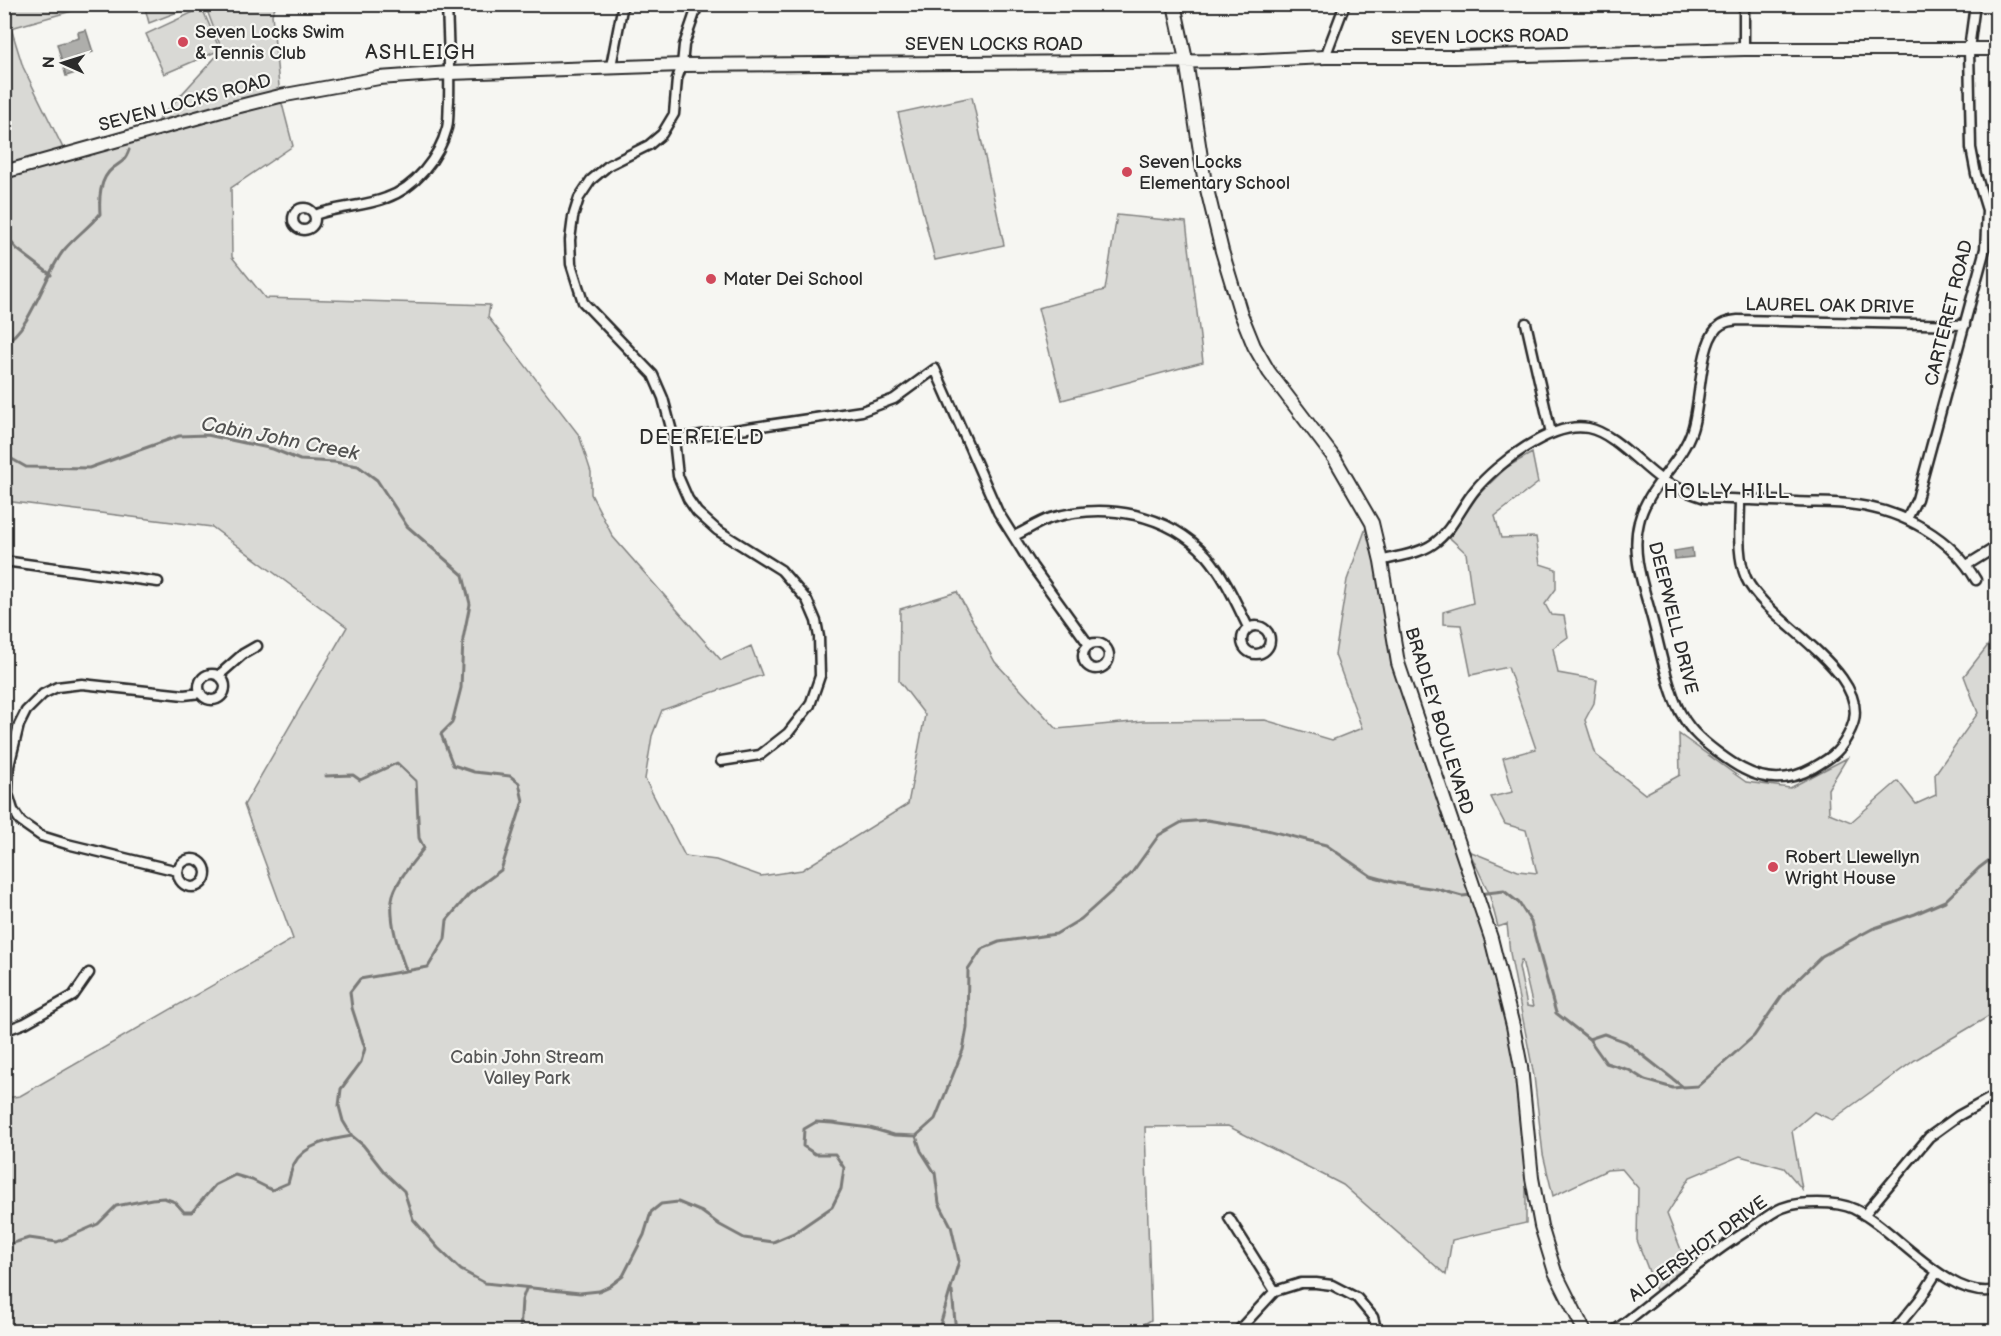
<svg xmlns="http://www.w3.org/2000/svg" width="2001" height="1336" font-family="'Balsamiq Sans',sans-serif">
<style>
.green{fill:#d9d9d5;stroke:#828280;stroke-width:1.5;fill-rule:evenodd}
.water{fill:#aeaeab;stroke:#7a7a78;stroke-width:1.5}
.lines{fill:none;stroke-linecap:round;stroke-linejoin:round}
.stream{stroke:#7a7a78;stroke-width:3}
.street-casing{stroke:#2b2b2b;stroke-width:13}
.secondary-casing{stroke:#2b2b2b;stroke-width:16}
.street{stroke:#f6f6f2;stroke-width:8}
.secondary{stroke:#f6f6f2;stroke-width:12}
.poi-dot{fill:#d1495b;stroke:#f6f6f2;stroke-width:2}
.labels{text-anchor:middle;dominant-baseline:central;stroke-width:4.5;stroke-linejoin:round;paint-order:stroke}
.poi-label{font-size:18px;fill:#2b2b2b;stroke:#f6f6f2;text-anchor:start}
.street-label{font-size:18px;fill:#2b2b2b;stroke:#f6f6f2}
.park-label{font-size:18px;fill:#565656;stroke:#f6f6f2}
.neighbourhood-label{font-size:20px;letter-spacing:1.5px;fill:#2b2b2b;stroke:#f6f6f2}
.water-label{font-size:20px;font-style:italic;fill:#525251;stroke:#f6f6f2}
</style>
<rect width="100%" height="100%" fill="#f6f6f2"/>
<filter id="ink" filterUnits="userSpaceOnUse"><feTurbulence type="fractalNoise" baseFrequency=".0167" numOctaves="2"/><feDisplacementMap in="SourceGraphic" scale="12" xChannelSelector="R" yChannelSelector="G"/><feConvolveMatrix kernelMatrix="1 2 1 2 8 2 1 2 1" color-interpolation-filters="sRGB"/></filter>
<g filter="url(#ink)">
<path class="green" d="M144 4H196V5L149 23Z
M5 5H93L11 28 23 67 66 154 147 132 222 50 205 5H276L272 14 280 96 293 146 231 188 232 257 265 298 490 305 488 317 579 435 591 472V494L613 537 721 660 751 646 762 675 662 710 652 736 645 779 685 856 716 860 761 876 802 870 908 804 925 715 899 681 900 609 957 592 995 662 1057 729 1143 721 1265 720 1332 740 1362 728 1335 655 1347 580 1367 525 1377 561 1388 629 1491 938 1526 1119V1223L1452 1240 1446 1275 1343 1185 1228 1126 1145 1127 1151 1320 1133 1331H5V1098L20 1096 293 939 244 805 347 627 212 527 5 501Z
M202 8 220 50 164 74 146 34Z
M972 97 1004 245 935 260 898 113Z
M1117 215 1186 222 1203 362 1062 400 1038 308 1105 290Z
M1532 453 1538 483 1495 516 1501 538 1536 537 1540 564 1556 569V589L1545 604 1551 615 1564 616 1568 637 1553 648 1558 673 1597 680 1594 703 1585 720 1596 755 1645 794 1680 775 1679 734 1746 782 1790 788 1847 758 1828 789 1829 813 1851 822 1898 781 1916 804 1936 795 1935 774 1978 713 1964 676 1996 635V1012L1915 1060 1832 1120 1814 1112 1792 1131 1802 1189 1784 1168 1740 1156 1690 1177 1667 1214 1687 1265 1656 1290 1637 1240 1638 1188 1622 1169 1607 1170 1553 1196 1543 1154 1534 1076 1510 953 1507 924 1498 927 1489 893 1469 851 1518 871 1537 873 1526 830 1505 824 1491 797 1513 792 1503 758 1536 749 1508 667 1471 675 1461 625 1443 624V612L1473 603 1466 553 1450 538 1475 498 1507 467ZM1521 960H1522L1533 1007 1527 1006 1519 967Z"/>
<path class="water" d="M86 30 93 52 75 57 79 72 66 76 57 44 79 38 78 32Z
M1692 548 1693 557 1675 559 1674 551Z"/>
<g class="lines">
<path class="stream" d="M4 234 17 249 51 275
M4 343C32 329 45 273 64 250 75 237 89 227 100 214 99 199 99 179 113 168 122 162 125 161 129 150
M4 449 10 458 26 467 89 468 179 436 207 435 273 449 300 460 334 462 358 466 377 480 407 526 463 575 470 604 463 639 461 688 452 723 441 734 453 765 474 772 510 776 519 783 523 801 501 870 469 894 447 920 445 939 428 967 360 979 350 992 352 1008 365 1048 361 1062 341 1089 339 1106 343 1121 352 1136 363 1145 385 1173 404 1191 413 1219 438 1248 461 1270 485 1283 580 1293 599 1291 610 1286 623 1276 644 1235 651 1212 661 1204 678 1202 702 1212 720 1225 744 1238 773 1242 794 1233 832 1207 841 1189 844 1168 835 1154H815L803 1146 804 1129 816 1122 832 1123 870 1128 894 1135 916 1136 935 1119 963 1050 967 1028 968 970 982 949 999 942 1056 934 1081 919 1131 874 1159 835 1182 822 1207 820 1267 830 1326 845 1371 876 1396 883 1437 889 1462 896 1472 895
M326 776 353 775 360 780 397 763 416 781 419 838 424 848C414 861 394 883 392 900 390 924 398 948 406 970
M1478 894 1504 891 1519 903 1531 922 1556 1013 1589 1039 1606 1063 1629 1070 1645 1080 1673 1088 1683 1087 1698 1086 1754 1036 1783 994 1822 956 1872 929 1915 914 1945 901 1979 868 1996 855
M1589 1039 1604 1034 1626 1042 1683 1087
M916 1136 921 1151 935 1173 939 1203 951 1226 959 1261 938 1332
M4 1246 29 1238 57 1242 98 1224 116 1206 152 1199 164 1198 175 1202 184 1212H192L215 1185 235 1175 252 1180 272 1190 288 1183C290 1177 291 1170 294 1164 304 1144 332 1139 352 1136
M952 1292 956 1332
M520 1332 522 1300 526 1289"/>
<defs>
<path id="street" d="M698 4 684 45 682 65 677 79 674 114 662 134 649 145 609 165 591 180 579 198 573 217 570 240 571 264 583 302 653 375 663 398 674 439 678 476 688 499 697 512 717 530 781 570 807 600 816 621 819 637 820 676 810 705 788 733 760 755 721 761
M1744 4V49
M1325 57 1345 4
M611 66 623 4
M293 219a11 11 0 1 1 22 0a11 11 0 1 1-22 0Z
M315 215C338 206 363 207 386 198 415 188 439 158 447 128 449 120 448 110 449 101 450 69 448 37 447 4
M1526 323 1551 433
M674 439 862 411 894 399 935 369 998 512 1032 566 1089 645
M1740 500C1740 525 1736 554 1746 578 1766 623 1877 674 1851 729 1841 751 1834 756 1813 768 1790 781 1767 782 1743 769 1731 763 1705 744 1695 733 1689 727 1681 715 1677 706 1666 681 1661 653 1654 626 1646 593 1630 556 1639 522 1647 487 1681 464 1692 430 1701 403 1699 347 1717 328 1723 322 1730 321 1738 320L1965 325
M1907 519 1917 499 1985 249 1987 210 1976 174 1971 148 1969 49 1975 4
M1014 536C1026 531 1038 522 1051 518 1105 502 1168 513 1207 556 1225 577 1236 603 1248 627
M4 561 158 582
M1381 561C1397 556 1419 554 1433 544 1452 531 1461 507 1475 490 1496 464 1553 421 1588 428 1614 433 1640 465 1662 480 1676 488 1690 493 1705 498 1735 499 1766 501 1796 502 1816 503 1836 502 1856 505 1903 511 1952 538 1976 580
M1967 565 1996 547
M1242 640a14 14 0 1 1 28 0a14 14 0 1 1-28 0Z
M1083 656a13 13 0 1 1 26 0a13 13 0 1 1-26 0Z
M199 687a13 13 0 1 1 26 0a13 13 0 1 1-26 0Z
M218 676 243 654 257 646
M178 873a14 14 0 1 1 28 0a14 14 0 1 1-28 0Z
M178 871 67 844 41 836 21 822 13 810 8 794 9 766 19 725 26 711 43 694 57 687 82 684 184 695 201 693
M4 1031 25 1023 73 996 89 973
M1864 1215 1929 1137 1958 1116 1996 1095
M1229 1218 1275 1291
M1237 1332 1275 1291 1301 1283H1316L1332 1285 1357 1298 1373 1317 1377 1332
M1613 1332C1658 1297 1701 1260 1748 1230 1759 1223 1770 1213 1782 1208 1794 1203 1806 1203 1818 1203 1829 1203 1844 1204 1854 1209 1895 1228 1949 1302 1996 1290
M1893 1332 1920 1299 1937 1272"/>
<path id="secondary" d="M1174 4 1186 60 1204 177 1222 251 1241 314 1254 346 1269 372 1335 459 1372 523 1381 561 1398 663 1491 938 1513 1026 1521 1067 1532 1178 1541 1226 1555 1272 1585 1332
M4 172 232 108 280 96 379 78 450 73 682 65 1242 61 1325 57H1456L1744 49H1996"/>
</defs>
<use href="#street" class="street-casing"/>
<use href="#secondary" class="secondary-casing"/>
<use href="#street" class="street"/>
<use href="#secondary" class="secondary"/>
</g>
</g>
<g class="poi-dot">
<circle cx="183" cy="42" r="6"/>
<circle cx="1127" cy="172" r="6"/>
<circle cx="711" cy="279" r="6"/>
<circle cx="1773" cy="867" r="6"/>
</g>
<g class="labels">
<g class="poi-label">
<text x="195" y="32">Seven Locks Swim<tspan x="195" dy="21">&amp; Tennis Club</tspan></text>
<text x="1139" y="162">Seven Locks<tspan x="1139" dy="21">Elementary School</tspan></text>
<text x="723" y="279">Mater Dei School</text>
<text x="1785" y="857">Robert Llewellyn<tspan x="1785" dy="21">Wright House</tspan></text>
</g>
<g class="street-label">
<text transform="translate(1480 37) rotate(-1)">SEVEN LOCKS ROAD</text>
<text x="994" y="44">SEVEN LOCKS ROAD</text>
<text transform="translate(185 103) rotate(-15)">SEVEN LOCKS ROAD</text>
<text transform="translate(1830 306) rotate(1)">LAUREL OAK DRIVE</text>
<text transform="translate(1949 313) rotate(-76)">CARTERET ROAD</text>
<text transform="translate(1673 618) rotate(76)">DEEPWELL DRIVE</text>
<text transform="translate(1439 721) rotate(73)">BRADLEY BOULEVARD</text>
<text transform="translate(1698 1249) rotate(-36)">ALDERSHOT DRIVE</text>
</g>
<g class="park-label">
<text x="527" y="1057">Cabin John Stream<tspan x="527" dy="21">Valley Park</tspan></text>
</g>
<g class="neighbourhood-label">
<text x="421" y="53">ASHLEIGH</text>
<text x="702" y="438">DEERFIELD</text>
<text x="1727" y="492">HOLLY HILL</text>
</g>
<g class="water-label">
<text transform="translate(280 439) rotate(11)">Cabin John Creek</text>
</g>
</g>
<rect width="2001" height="1336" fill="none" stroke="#f6f6f2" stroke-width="24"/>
<rect x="12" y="12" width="1977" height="1312" fill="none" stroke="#2b2b2b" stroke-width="2" filter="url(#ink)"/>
<g transform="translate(63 63) rotate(273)" stroke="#f6f6f2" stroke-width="4.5" paint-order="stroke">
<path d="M0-4.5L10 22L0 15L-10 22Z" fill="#2b2b2b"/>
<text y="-9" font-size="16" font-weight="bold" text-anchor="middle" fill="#2b2b2b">N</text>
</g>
</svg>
